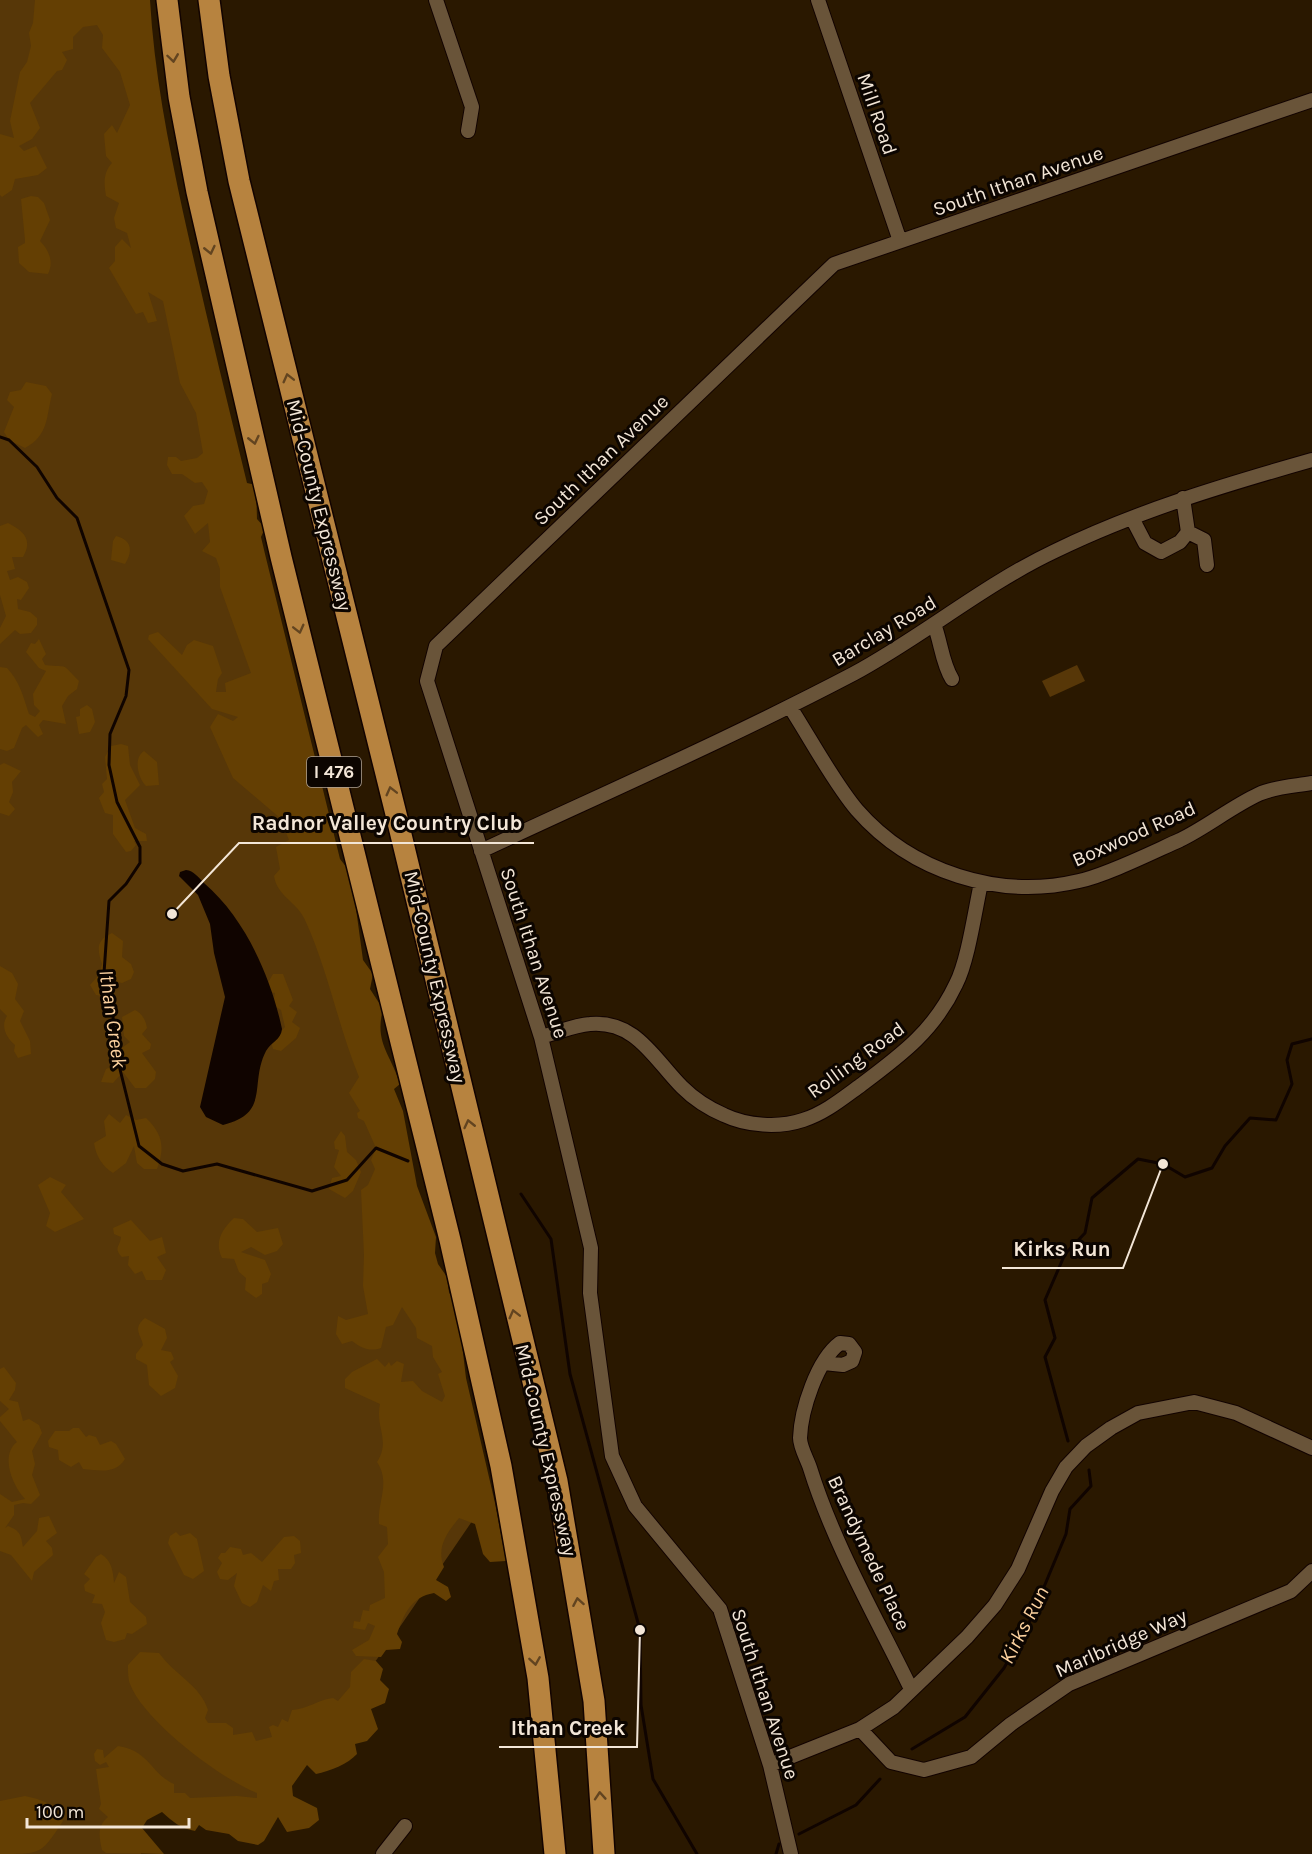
<svg xmlns="http://www.w3.org/2000/svg" width="1312" height="1854" font-family="Karla,sans-serif">
<style>
.green{fill:#573708}
.forest{fill:#643f03}
.water{fill:#100400}
.lines{fill:none;stroke-linecap:round;stroke-linejoin:round}
.stream{stroke:#100400;stroke-width:3}
.minor-casing{stroke:#120300;stroke-width:16}
.highway-casing{stroke:#120300;stroke-width:24}
.minor{stroke:#695439;stroke-width:14}
.highway{stroke:#b7833f;stroke-width:21}
.oneway{stroke:#624420}
.labels{text-anchor:middle;dominant-baseline:central;stroke-width:6;stroke-linejoin:round;paint-order:stroke}
.shield{fill:#0c0500;stroke:#aea296;stroke-width:1.5}
.shield-label{font-size:18px;font-weight:bold;fill:#f3e6d7}
.street-label{font-size:20px;fill:#f3e6d7;stroke:#0c0500}
.water-label{font-size:21px;font-style:italic;fill:#fcd19e;stroke:#0c0500}
.leader{fill:none;stroke:#f3e6d7;stroke-width:2}
.callout-dot{fill:#f3e6d7;stroke:#0c0500;stroke-width:2}
.callout-label{font-size:21px;text-anchor:middle;font-weight:bold;fill:#f3e6d7;stroke:#0c0500;stroke-width:6;stroke-linejoin:round;paint-order:stroke}
</style>
<rect width="100%" height="100%" fill="#2a1800"/>
<path class="green" d="M0 0H135L168 206 492 1492 395 1634 266 1814 142 1810 141 1854H0Z
M1077 665 1085 681 1050 697 1042 681Z"/>
<path class="forest" d="M35 0H150C154 71 168 142 183 212 203 302 225 393 247 483L256 485 257 519 265 528 261 537 265 554 340 859 354 877V894L363 960 373 974 370 989 383 1009C374 1043 391 1054 400 1084L394 1089 403 1111 417 1186 436 1237 435 1253 438 1264 447 1277 449 1292 458 1311 466 1378 495 1503 506 1561 490 1562 483 1554 475 1524 459 1518C447 1533 436 1547 444 1567L436 1580 448 1587 451 1597 446 1601 434 1593C411 1597 404 1614 397 1634L402 1642 400 1649 386 1650 381 1657 356 1656 352 1650 369 1640 375 1626 368 1623 365 1630 353 1628 354 1621 360 1622 363 1610 369 1611 370 1605 385 1598 384 1572 378 1557 388 1544 387 1527 379 1524C377 1502 391 1483 377 1462 391 1440 375 1428 380 1404L345 1388V1379L352 1372 377 1359 385 1367 389 1362 391 1366 397 1361 404 1364 401 1382 413 1381 422 1391 442 1402 445 1396 438 1374 442 1372 433 1357 432 1346 417 1338 416 1328 402 1307 393 1325 386 1327 381 1348C370 1352 361 1348 352 1341L342 1344 336 1334 338 1316 346 1320 368 1314 363 1286 364 1255 361 1190 368 1185 375 1169 371 1160 376 1148 364 1121 358 1118 357 1113 360 1111 349 1093 359 1077C338 1026 328 970 305 920 297 902 277 896 274 876L280 869 276 847 289 840 280 818 233 778 210 727 218 714 233 721 238 717 212 709 148 639 149 635 158 632 182 655 187 645 194 640 213 646 222 673 218 679 216 692H226L225 683 251 673 220 587V569L216 558 202 551 210 542 208 523 195 534 184 516 193 506 204 504 208 491 202 482 195 483 182 474H172L167 465 168 457H176L181 461 197 458 203 453 196 413 180 383 163 301 148 292 157 321 148 323 143 312 136 314 109 268 115 261V247L122 239 131 248 127 233 116 228 114 218 119 203 106 196C104 183 103 173 112 163L106 156 104 134 112 125 117 133 130 105 120 72 102 48 103 35 97 25 83 27 73 37V49L62 52 67 60 62 70 57 71 30 103 40 128 32 139 19 146 24 151 36 146 47 168 38 175 15 179 12 190 2 197 0 195V134L14 138 10 121 20 72 27 62 31 46 29 33 33 23Z
M31 196 38 197 44 203 50 220 40 241C49 250 54 262 48 274L29 272 19 263 18 247 25 243V240L21 199Z
M26 382 46 386 52 394C46 417 49 435 25 448L9 440 4 432 14 407 7 400 10 392 21 390Z
M8 523C24 531 33 540 23 557H12L15 569 7 571 10 580 18 577 27 582 29 588 21 600 17 599 18 609 30 612 37 618V625L31 633 20 634 15 630 0 644V628L6 616 0 595V526Z
M116 536C132 540 133 551 125 564L111 560 113 541Z
M39 639 46 654 42 659 45 665C71 668 60 662 79 681L77 689 68 696 62 706 66 724 43 720 39 725 43 734 38 737 26 725 22 728 14 748 7 751 0 749V667L7 668C20 682 23 696 29 714L35 717 40 711 34 705 33 694 46 671 39 668 26 652 31 643 35 644Z
M87 705 92 709 95 722 90 732 79 734 76 717 80 716V709Z
M121 744 128 746 130 765 140 785 125 800 135 828 146 834 147 841H134L136 845 131 851 126 852 113 834V815L105 813 99 798 104 792 102 784 107 779 105 757 111 746Z
M144 751 157 762 159 785 146 786C138 778 133 758 144 751Z
M4 763 21 771 12 782 13 792 9 802 15 809 9 816 0 813V765Z
M112 933 123 941 122 957 131 964 134 972 131 979 122 983 108 980 102 996 96 995 90 985 97 977 105 975 100 971 102 964C97 949 96 940 112 933Z
M0 966 12 973 18 984 15 999 24 1011 20 1021 30 1041 31 1054 18 1058 14 1051 15 1045C7 1038 0 1027 7 1016L0 1009Z
M273 974H283L293 1000 289 1006 297 1012 292 1022 300 1028 296 1038 281 1051 273 1049 271 1042 285 1027 281 1010 273 1005 275 993 269 992 266 986Z
M135 1010C142 1013 146 1021 147 1028L142 1034 151 1044 150 1049 142 1053 156 1072 155 1079 146 1088H135L123 1072 113 1083 101 1082 106 1069 119 1063V1050L130 1042 124 1036 122 1017Z
M109 1114 120 1123 126 1115 136 1120 146 1118C163 1134 165 1148 157 1169H144L137 1163 134 1146 126 1163 113 1173C102 1166 96 1156 94 1143L106 1136 104 1121Z
M341 1131 345 1136 347 1152 356 1160 361 1172 353 1191 345 1198 329 1189 332 1178 341 1176 334 1167 339 1150 335 1149 334 1142Z
M50 1177 66 1185 61 1192 84 1219 55 1232 46 1226 50 1213 38 1185Z
M234 1218 243 1219 257 1232 278 1228 283 1244 277 1251 265 1255 251 1247 241 1252 265 1260 271 1274 268 1282 262 1284V1294L256 1298 245 1290 246 1278 239 1272 234 1259 222 1258C214 1242 222 1229 234 1218Z
M131 1220 150 1241 162 1237 166 1253 157 1257 166 1270 162 1280H146L142 1271 135 1274 128 1265 129 1256 122 1257C113 1248 120 1247 121 1237L114 1234 113 1228Z
M145 1318 165 1329 167 1338 161 1350 171 1352 174 1359 170 1362 178 1376 175 1388 161 1396 149 1385 147 1365 136 1359V1354L143 1345C141 1334 132 1329 145 1318Z
M4 1367 16 1383 15 1390 9 1400 18 1402 23 1421 29 1419 39 1425 42 1433 32 1451 35 1464 32 1475 40 1495 31 1504 23 1503 14 1505V1515L5 1528 8 1526C21 1531 21 1536 23 1547L37 1531 39 1518 49 1516 57 1533 46 1541 52 1548 53 1555 34 1572 32 1581 11 1555 0 1551V1494L12 1502 25 1499C12 1485 0 1455 17 1442L0 1421V1417L9 1409 0 1401V1369Z
M73 1428H79L86 1437 89 1435 96 1437 100 1445 111 1441 116 1444 125 1459C115 1475 99 1470 83 1469L79 1462 71 1467 59 1460 58 1450 49 1447 48 1441 55 1431H69Z
M176 1532 180 1536 190 1533 197 1539 204 1571 193 1579 184 1575 168 1543 170 1536Z
M294 1536 300 1541 301 1553 294 1555 295 1563 291 1569H278L279 1580 274 1581 271 1591 263 1585 257 1602 250 1607 242 1603 234 1586 237 1573 228 1580 220 1579 217 1572 222 1563 218 1558 221 1553H225L230 1547 241 1549 243 1555 251 1553 262 1562 284 1537Z
M101 1554C112 1561 113 1571 114 1583L119 1572 126 1577 130 1602 146 1617 147 1624 132 1634 127 1633 125 1639 114 1642 106 1640 101 1623 105 1612 102 1604 92 1603 95 1595 85 1591 84 1585 90 1579 84 1574 96 1557Z
M140 1652 159 1653C174 1674 201 1686 208 1710L205 1718 208 1723H226L233 1728V1735L252 1732 256 1741 272 1737 269 1727 273 1725 278 1727 282 1719 288 1722 292 1710C308 1709 317 1700 333 1698L338 1701 350 1687 351 1672 364 1659 376 1661 383 1669 380 1680 389 1689 385 1703 371 1709 378 1729 367 1741 355 1744 357 1754C348 1764 330 1771 316 1774L307 1765 292 1786 293 1796 317 1808 319 1820 309 1828 287 1832 278 1817 264 1841 258 1845 238 1841 229 1834 206 1830 199 1825 195 1831C180 1828 173 1822 162 1812L147 1820 142 1828 164 1854 106 1853 102 1850C99 1837 97 1826 108 1817L99 1809 101 1804 96 1769 109 1767 106 1762 100 1765 95 1761 94 1754 97 1749 103 1750 104 1758 118 1746C150 1751 150 1773 174 1784V1793H185L190 1798 237 1796 257 1798V1793C221 1779 144 1721 130 1684 128 1679 128 1671 128 1665Z
M25 1796C43 1800 54 1803 63 1821 41 1854 43 1854 0 1854V1801Z"/>
<path class="water" d="M186 870C194 871 198 877 204 883 245 918 271 977 282 1029 281 1040 271 1042 266 1051 249 1084 271 1113 223 1125L206 1117 200 1107 225 997 214 953 210 924 198 895 179 876 180 872Z"/>
<g class="lines">
<path class="stream" d="M0 437 9 440 37 467 57 498 77 518 129 670 126 696 110 734 109 765 117 802 140 847V863L126 884 109 901 104 973 113 1015 114 1045 139 1146 162 1164 183 1171 217 1164 312 1191 347 1180 376 1148 408 1161
M521 1194 551 1239 570 1374 640 1630 641 1705 653 1779 697 1854
M1068 1441 1045 1357 1055 1338 1045 1300 1065 1254 1085 1233 1092 1198 1138 1159 1163 1164 1185 1177 1212 1168 1225 1146 1250 1118 1276 1120 1292 1084 1287 1060 1292 1044 1312 1039
M912 1749 965 1717 1004 1668 1029 1623 1066 1534 1070 1509 1091 1486 1089 1470
M799 1834 856 1805 880 1779
M776 1854 779 1844"/>
<defs>
<path id="minor" d="M436 0 472 107 468 131
M818 0 900 241
M1132 518 1145 543 1161 552 1180 542 1188 532 1183 498
M1188 532 1204 540 1207 565
M934 624C941 642 942 663 952 679
M790 707C810 738 834 783 857 810 911 872 999 900 1079 881 1107 875 1153 852 1180 840 1207 827 1231 807 1259 794 1274 787 1295 786 1312 783
M481 851C605 793 731 738 853 674 922 637 983 585 1055 551 1137 511 1224 485 1312 460
M541 1037C557 1033 574 1025 590 1024 636 1020 654 1059 682 1087 693 1098 710 1109 724 1115 747 1126 779 1128 803 1120 825 1113 843 1098 861 1085 901 1055 934 1031 956 984 968 961 975 910 981 883
M824 1363 843 1365 852 1361 855 1352 849 1344 840 1343C817 1360 801 1410 800 1438 800 1447 807 1459 810 1468 834 1545 876 1617 911 1689
M860 1729 891 1762 924 1770 971 1757 1011 1724 1069 1684 1291 1591 1312 1571
M770 1765 860 1729 894 1707 967 1637 995 1605 1018 1569 1052 1491 1066 1467 1086 1446 1111 1428 1138 1413 1194 1402 1236 1413 1312 1448
M383 1854 405 1826
M791 1854 770 1765 720 1609 635 1506 612 1456 590 1293 591 1248 541 1037 427 681 436 646 834 264 1312 100"/>
<path id="highway" d="M167 0 179 97 197 192 281 557 450 1240 501 1466 538 1678 555 1854
M209 0 219 76 239 181 396 814 557 1481 594 1701 604 1854"/>
</defs>
<use href="#minor" class="minor-casing"/>
<use href="#highway" class="highway-casing"/>
<use href="#minor" class="minor"/>
<use href="#highway" class="highway"/>
</g>
<defs><path id="oneway-chevron" d="M-2-3.5L2.5 0L-2 3.5" fill="none" stroke-width="1.6" stroke-linecap="round" stroke-linejoin="round" transform="scale(1.5)"/></defs>
<g class="oneway">
<use href="#oneway-chevron" transform="translate(173 58) rotate(82)"/>
<use href="#oneway-chevron" transform="translate(210 250) rotate(77)"/>
<use href="#oneway-chevron" transform="translate(288 378) rotate(-104)"/>
<use href="#oneway-chevron" transform="translate(254 440) rotate(77)"/>
<use href="#oneway-chevron" transform="translate(299 629) rotate(76)"/>
<use href="#oneway-chevron" transform="translate(391 791) rotate(-104)"/>
<use href="#oneway-chevron" transform="translate(469 1124) rotate(-103)"/>
<use href="#oneway-chevron" transform="translate(514 1314) rotate(-104)"/>
<use href="#oneway-chevron" transform="translate(578 1602) rotate(-100)"/>
<use href="#oneway-chevron" transform="translate(535 1661) rotate(81)"/>
<use href="#oneway-chevron" transform="translate(600 1796) rotate(-94)"/>
</g>
<g class="labels">
<rect class="shield" x="307" y="757" width="54" height="30" rx="4.5"/>
<g class="shield-label">
<text x="334" y="772">I 476</text>
</g>
<g class="street-label">
<text transform="translate(877 114) rotate(71)">Mill Road</text>
<text transform="translate(1018 181) rotate(-19)">South Ithan Avenue</text>
<text transform="translate(601 460) rotate(-44)">South Ithan Avenue</text>
<text transform="translate(319 505) rotate(76)">Mid-County Expressway</text>
<text transform="translate(884 631) rotate(-31)">Barclay Road</text>
<text transform="translate(1134 834) rotate(-24)">Boxwood Road</text>
<text transform="translate(534 953) rotate(72)">South Ithan Avenue</text>
<text transform="translate(435 977) rotate(77)">Mid-County Expressway</text>
<text transform="translate(856 1060) rotate(-36)">Rolling Road</text>
<text transform="translate(546 1450) rotate(77)">Mid-County Expressway</text>
<text transform="translate(869 1553) rotate(65)">Brandymede Place</text>
<text transform="translate(1121 1643) rotate(-24)">Marlbridge Way</text>
<text transform="translate(765 1694) rotate(72)">South Ithan Avenue</text>
</g>
<g class="water-label">
<text transform="translate(113 1019) rotate(82)">Ithan Creek</text>
<text transform="translate(1024 1625) rotate(-63)">Kirks Run</text>
</g>
</g>
<path class="leader" d="M172 914L239 843H534M1163 1164L1123 1268H1002M640 1630L637 1747H499"/>
<g class="callout-dot">
<circle cx="172" cy="914" r="6"/>
<circle cx="1163" cy="1164" r="6"/>
<circle cx="640" cy="1630" r="6"/>
</g>
<g class="callout-label">
<text x="387" y="830">Radnor Valley Country Club</text>
<text x="1062" y="1256">Kirks Run</text>
<text x="568" y="1735">Ithan Creek</text>
</g>
<path d="M27 1818v9h162v-9" fill="none" stroke="#f3e6d7" stroke-width="3"/>
<text x="36" y="1818" font-size="18" fill="#f3e6d7" stroke="#0c0500" stroke-width="4.5" paint-order="stroke">100 m</text>
</svg>
